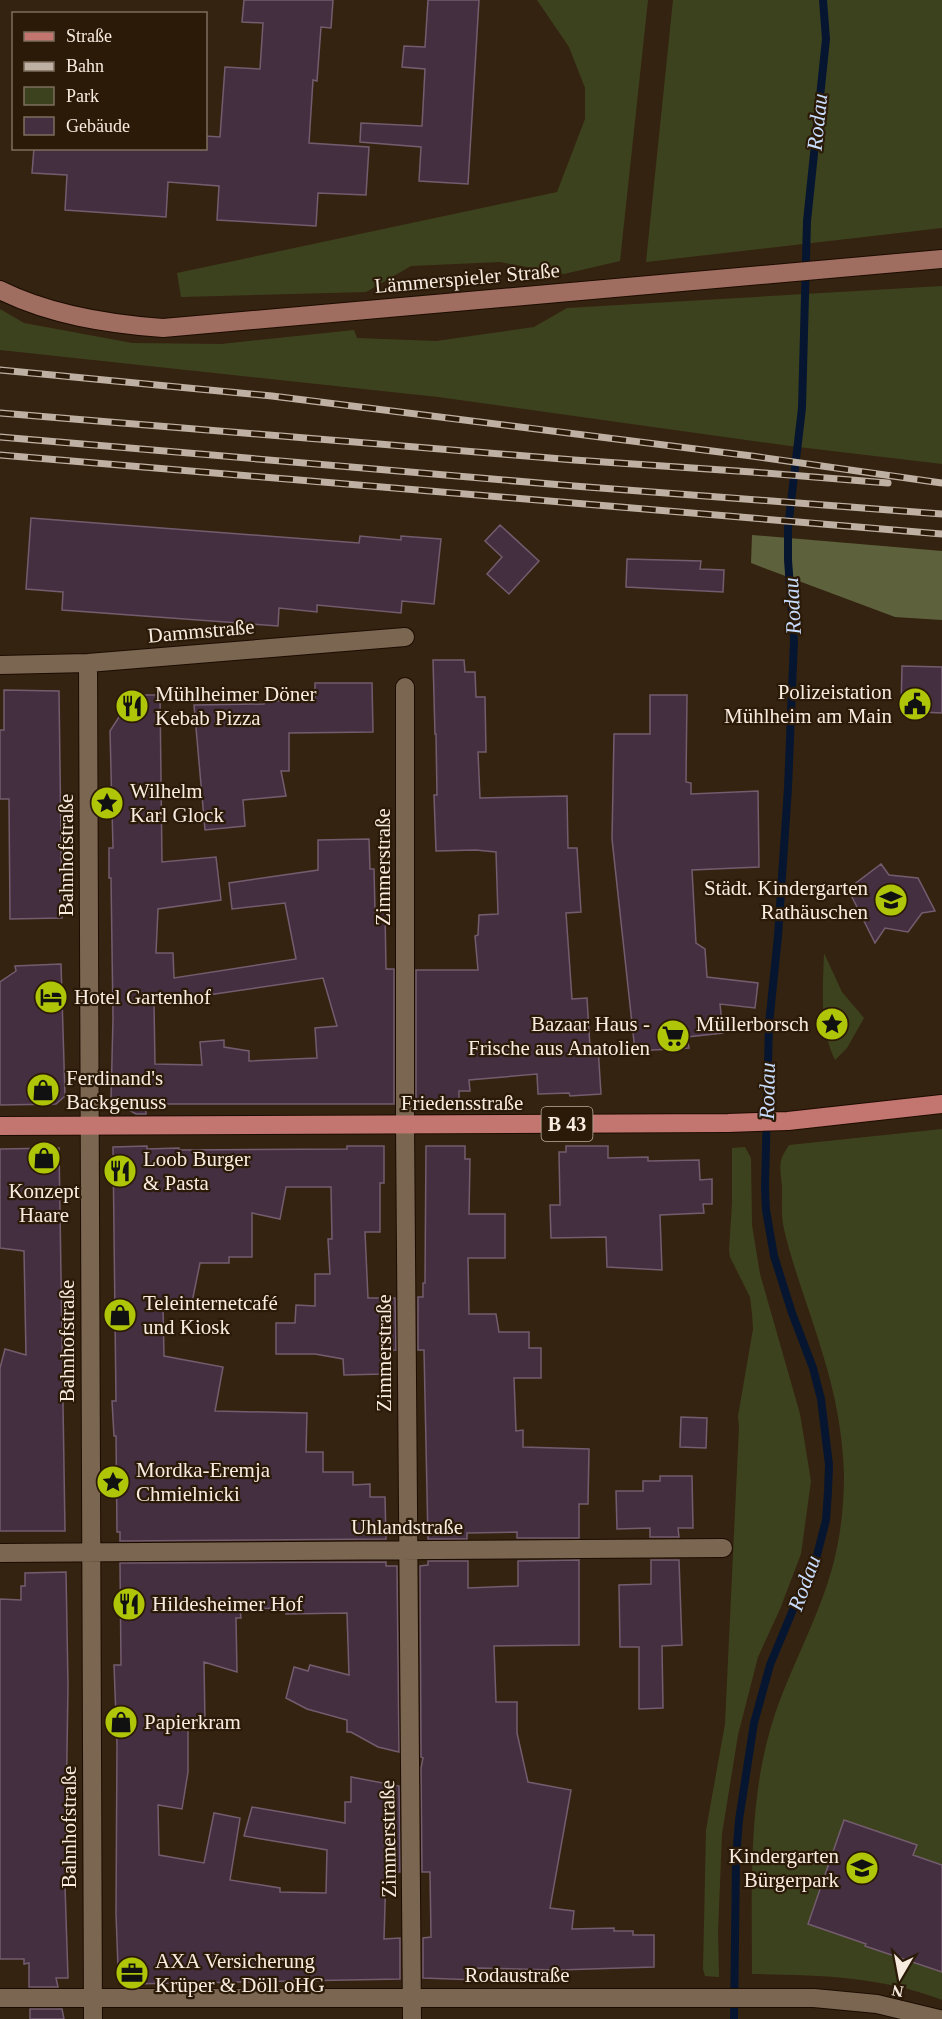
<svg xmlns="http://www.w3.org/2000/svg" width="942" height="2019" font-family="'Times New Roman',serif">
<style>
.green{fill:#3d421e}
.forest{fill:#5d623d}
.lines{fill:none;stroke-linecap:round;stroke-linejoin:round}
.stream{stroke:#071630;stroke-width:8}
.building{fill:#442f40;stroke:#735c6e;stroke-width:1.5;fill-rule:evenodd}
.street-casing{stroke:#1c0c00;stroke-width:20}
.secondary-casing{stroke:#1c0c00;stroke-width:20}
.primary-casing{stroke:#1c0c00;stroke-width:20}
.street{stroke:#7b6652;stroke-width:18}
.secondary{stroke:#9f6e60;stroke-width:18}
.primary{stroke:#c2766f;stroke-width:18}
.rail-casing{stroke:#beb0a2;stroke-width:7}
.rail{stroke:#2b1a08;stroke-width:4.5;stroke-dasharray:14;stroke-linecap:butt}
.labels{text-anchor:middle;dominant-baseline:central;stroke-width:4.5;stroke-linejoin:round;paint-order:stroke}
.shield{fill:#2b1a08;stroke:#baad9f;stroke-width:1.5}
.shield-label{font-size:20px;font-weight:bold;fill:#f8ece0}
.street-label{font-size:21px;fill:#f8ece0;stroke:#2b1a08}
.poi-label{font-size:21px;fill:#f8ece0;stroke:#2b1a08;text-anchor:start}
.water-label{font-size:22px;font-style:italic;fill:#c8ddfe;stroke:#2b1a08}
</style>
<rect width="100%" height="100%" fill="#352311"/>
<path class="green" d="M537 0H648L620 261 564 274 500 262 411 266 366 292 181 297 177 273 557 192 585 119V88L569 47Z
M673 0H942V228L646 262Z
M942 286V464L790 446 438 397 0 350V309L24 323 132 343 221 344 354 330 357 338 436 341 534 327 567 308Z
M824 953 842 992 864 1018 847 1048 835 1060C819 1027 823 989 824 953Z
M942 1129V2000C881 1976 817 1975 752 1974 752 1897 748 1809 769 1734 785 1675 819 1621 834 1561 841 1533 844 1504 844 1475 843 1435 835 1393 823 1355 811 1313 794 1272 784 1229 781 1216 782 1202 782 1189 782 1180 779 1169 781 1161 782 1156 786 1150 789 1145Z
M745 1147 751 1158 752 1225 760 1274 800 1414 811 1481 801 1554 780 1609 758 1657 738 1735 722 1834 718 1932 719 1977 705 1976 703 1969 706 1830 725 1724 739 1427 738 1416 753 1329 752 1314 750 1297 730 1257 729 1250 732 1203V1148Z"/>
<path class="forest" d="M752 535 942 551V620L895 617 751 563Z"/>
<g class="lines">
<path class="stream" d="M734 2019 736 1858 739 1820 754 1723 770 1665 792 1612 813 1571 826 1520 828 1491 829 1465 821 1399 813 1368 792 1313 774 1256 766 1210 765 1187 769 1024 778 936 788 788 794 640 788 560V528L802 408 807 221 826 39 823 0"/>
</g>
<path class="building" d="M244 0H333L331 28 321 27 317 81 313 80 309 143 369 147 366 195 318 193 316 226 217 220 219 186 168 182 166 217 65 210 67 175 32 173 34 148H206V136L220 137 225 67 260 69 263 23 242 22Z
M428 0H479L468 184 419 181 421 147 360 142 361 123 422 126 425 69 402 67 404 46 425 47Z
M31 518 359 543 360 536 401 540V536L441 539 434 604 402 601 401 613 317 605V612L279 608 278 626 62 610 63 592 26 589Z
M500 525 539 561 509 594 487 574 502 557 485 541Z
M627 559 701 561 700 569 724 570 723 592 626 587Z
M433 660H464L465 672H475L476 697H485L486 752H478L480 798 567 796 568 848H577L581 912 566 913 572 999 587 998 590 1047H598L601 1094 570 1096 569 1093 538 1094 537 1074 469 1080 470 1091H459V1103L416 1104V970H478L475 936 478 935 479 915 498 914 496 852 476 850 436 851 434 795H437L436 734H435Z
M902 666 942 667V713L901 711Z
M315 683H372L373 732 289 733V771H281L286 796 243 800 245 826 205 830 194 705 264 704 265 701 315 700Z
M4 690 59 691 62 918 10 919 9 799H0V730H4Z
M145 695H160L162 862 216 857 221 900 158 909 156 953H173L174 978 296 959 285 903 232 909 229 883 318 870V840L369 839 370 869H374L375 912H385L386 969H394V1104H154L146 1106V1114H136L111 1100 113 1018 111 878H109V848H113L110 731 128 703ZM323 978 337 1026 315 1028 317 1058 249 1061V1051L224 1047V1040L200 1042 202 1065 155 1064 154 1004 174 1003V1000Z
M650 695H687L686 782 691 783V794L758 791 759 867 692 870 696 943 705 949 707 977 758 983 755 1008 720 1004 723 1033 687 1037 689 1048 635 1051 612 839 614 734H650Z
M881 864 889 875 918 878 935 911 922 913 908 932 885 928 875 943 848 889Z
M61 964 65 1096 56 1104 0 1105V982L16 971 15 966Z
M147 1146V1149L179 1148V1150L347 1149V1146H384V1183H380V1232H365L368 1298H395L396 1350 383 1351V1374L344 1375 343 1359 315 1354H276V1323H295L296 1305 315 1306V1274H330L328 1239H332L331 1187H286L280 1219 252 1213V1257H229V1263H200L191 1307 163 1308 164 1356 223 1367 215 1411 307 1413 306 1452H323V1472H353V1485L370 1484V1497H385L386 1539 120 1541V1532H117L116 1436H114L112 1401H116L113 1147Z
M426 1146H465V1159H470L469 1214H505V1258H468L469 1314H496L499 1332H529V1348H541V1378H514L516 1431 523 1430V1447L589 1449 588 1504H579V1538H517V1532L467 1533V1539H428L424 1350H418V1297H423V1283H425Z
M566 1146H608V1158L648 1157V1161L699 1160 700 1180 712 1179V1204H703L704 1213 660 1215 662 1270 607 1267 606 1237 551 1238 550 1205H560L559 1152H566Z
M59 1148 65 1531H0V1368L5 1349 26 1355 24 1251 0 1248V1149Z
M681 1417 707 1418 706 1448 680 1447Z
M660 1476H692L693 1528H678L679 1537H650V1528L617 1529 616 1491H643V1481H660Z
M579 1560V1645L494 1646 496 1702H517V1733L528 1782 571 1790 550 1908 574 1911 572 1929 614 1928V1931H633V1935H654V1967L558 1970 477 1968V1980L423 1978V1938L431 1937 430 1872H422L421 1768 423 1758 421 1757 420 1566 428 1565V1561H468V1588L518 1586V1561Z
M651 1560H679L682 1645 662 1646 663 1708 639 1709V1647H620L619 1585 651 1584Z
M386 1562V1566H397L399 1752 378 1747 351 1732H347V1720L307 1709 286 1698 294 1667 308 1671 310 1665 349 1675 347 1613 286 1614V1608L240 1609 241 1618H236L237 1672 204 1662 205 1723 188 1719V1772L182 1809 158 1805 159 1855 204 1863 214 1813 240 1818 230 1880 280 1888V1892L326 1893 327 1850 244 1836 252 1807 345 1823V1802H351V1777L399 1786 400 1872H386L384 1939 400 1938V1979L128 1984V1967H118L116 1914 117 1744 114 1665H121L120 1563Z
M66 1572 68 1685 65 1886 68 1978H56L58 1987H29V1963L24 1964V1959H0V1599L21 1600V1586H25V1573Z
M844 1820 917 1845 913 1855 942 1865V1972L865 1946 866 1944 808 1924Z
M30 2009H62L64 2019H30Z"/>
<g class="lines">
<defs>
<path id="street" d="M88 663 93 2019
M0 665 88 663 405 637
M405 687V1125L412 2019
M0 1553 723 1548
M0 1998H814L877 2004 939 2019"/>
<path id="secondary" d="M0 290C50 315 108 324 163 328L942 259"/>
<path id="primary" d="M0 1126 728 1123 788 1121 942 1104"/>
</defs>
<use href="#street" class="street-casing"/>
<use href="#secondary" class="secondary-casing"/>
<use href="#primary" class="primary-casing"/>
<use href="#street" class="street"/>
<use href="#secondary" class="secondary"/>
<use href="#primary" class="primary"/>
<defs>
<path id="rail" d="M0 370 272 396 752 456 942 483
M0 413 574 460 752 472 888 483
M0 437 574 486 942 514
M0 455 942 534"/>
</defs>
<use href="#rail" class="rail-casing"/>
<use href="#rail" class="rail"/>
</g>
<defs>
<symbol id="civic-disc" viewBox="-11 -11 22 22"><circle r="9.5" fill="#afc507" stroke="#2b1a08"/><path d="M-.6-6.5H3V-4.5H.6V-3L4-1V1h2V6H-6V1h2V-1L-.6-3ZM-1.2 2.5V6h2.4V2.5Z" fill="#111"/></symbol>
<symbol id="restaurant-disc" viewBox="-11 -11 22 22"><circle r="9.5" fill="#afc507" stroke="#2b1a08"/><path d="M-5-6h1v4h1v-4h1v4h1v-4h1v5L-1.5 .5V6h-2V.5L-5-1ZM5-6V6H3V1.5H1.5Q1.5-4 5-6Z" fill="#111"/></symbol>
<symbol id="sight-disc" viewBox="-11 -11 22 22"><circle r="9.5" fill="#afc507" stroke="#2b1a08"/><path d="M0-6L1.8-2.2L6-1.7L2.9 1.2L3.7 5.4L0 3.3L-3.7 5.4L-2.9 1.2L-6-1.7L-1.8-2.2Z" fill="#111"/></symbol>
<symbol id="school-disc" viewBox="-11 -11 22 22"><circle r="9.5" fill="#afc507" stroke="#2b1a08"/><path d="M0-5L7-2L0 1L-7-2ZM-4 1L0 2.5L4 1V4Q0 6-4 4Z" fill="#111"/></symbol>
<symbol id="hotel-disc" viewBox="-11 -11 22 22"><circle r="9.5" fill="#afc507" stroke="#2b1a08"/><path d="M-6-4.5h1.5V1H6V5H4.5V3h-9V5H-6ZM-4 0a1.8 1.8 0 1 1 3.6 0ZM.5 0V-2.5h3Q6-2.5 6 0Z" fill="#111"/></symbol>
<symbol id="supermarket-disc" viewBox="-11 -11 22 22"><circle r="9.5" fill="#afc507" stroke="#2b1a08"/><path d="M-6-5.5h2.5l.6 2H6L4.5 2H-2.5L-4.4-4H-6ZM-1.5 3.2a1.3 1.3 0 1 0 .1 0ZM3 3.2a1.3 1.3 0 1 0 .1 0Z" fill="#111"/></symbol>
<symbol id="shop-disc" viewBox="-11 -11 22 22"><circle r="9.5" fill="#afc507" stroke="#2b1a08"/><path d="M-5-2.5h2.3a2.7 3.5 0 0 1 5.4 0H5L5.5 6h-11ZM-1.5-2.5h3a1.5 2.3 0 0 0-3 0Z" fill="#111"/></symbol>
<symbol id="office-disc" viewBox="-11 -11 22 22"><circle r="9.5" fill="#afc507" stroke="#2b1a08"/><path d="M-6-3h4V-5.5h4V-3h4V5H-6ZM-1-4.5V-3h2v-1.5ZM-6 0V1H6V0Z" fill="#111"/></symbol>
</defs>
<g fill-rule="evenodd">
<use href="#civic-disc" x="896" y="685" width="38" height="38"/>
<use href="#restaurant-disc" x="113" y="687" width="38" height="38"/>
<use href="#sight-disc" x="88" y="784" width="38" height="38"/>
<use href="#school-disc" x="872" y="881" width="38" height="38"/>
<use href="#hotel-disc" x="32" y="978" width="38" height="38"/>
<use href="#sight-disc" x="813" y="1005" width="38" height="38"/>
<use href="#supermarket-disc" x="654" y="1017" width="38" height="38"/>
<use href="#shop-disc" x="24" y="1071" width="38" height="38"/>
<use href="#shop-disc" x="25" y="1139" width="38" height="38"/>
<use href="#restaurant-disc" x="101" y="1152" width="38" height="38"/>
<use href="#shop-disc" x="101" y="1296" width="38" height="38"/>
<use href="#sight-disc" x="94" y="1463" width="38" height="38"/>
<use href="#restaurant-disc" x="110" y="1585" width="38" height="38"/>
<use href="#shop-disc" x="102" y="1703" width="38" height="38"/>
<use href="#school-disc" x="843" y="1849" width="38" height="38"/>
<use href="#office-disc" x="113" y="1954" width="38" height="38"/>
</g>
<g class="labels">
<rect class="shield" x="541.5" y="1107" width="51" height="34" rx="4.5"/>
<g class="shield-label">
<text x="567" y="1124">B 43</text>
</g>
<g class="street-label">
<text transform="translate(467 278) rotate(-5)">Lämmerspieler Straße</text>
<text transform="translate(201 631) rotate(-5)">Dammstraße</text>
<text transform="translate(66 855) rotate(-90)">Bahnhofstraße</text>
<text transform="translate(383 867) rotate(-90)">Zimmerstraße</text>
<text x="462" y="1103">Friedensstraße</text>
<text transform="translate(67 1341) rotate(-90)">Bahnhofstraße</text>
<text transform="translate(384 1353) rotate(-90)">Zimmerstraße</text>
<text x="407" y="1527">Uhlandstraße</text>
<text transform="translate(69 1827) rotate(-90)">Bahnhofstraße</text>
<text transform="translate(388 1839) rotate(-91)">Zimmerstraße</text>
<text x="517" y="1975">Rodaustraße</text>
</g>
<g class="poi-label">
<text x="892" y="692" text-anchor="end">Polizeistation<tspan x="892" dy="24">Mühlheim am Main</tspan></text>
<text x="155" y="694">Mühlheimer Döner<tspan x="155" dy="24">Kebab Pizza</tspan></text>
<text x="130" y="791">Wilhelm<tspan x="130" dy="24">Karl Glock</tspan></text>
<text x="868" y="888" text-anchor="end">Städt. Kindergarten<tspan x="868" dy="24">Rathäuschen</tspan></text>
<text x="74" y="997">Hotel Gartenhof</text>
<text x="650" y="1024" text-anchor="end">Bazaar Haus -<tspan x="650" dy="24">Frische aus Anatolien</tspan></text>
<text x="809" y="1024" text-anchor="end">Müllerborsch</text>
<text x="66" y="1078">Ferdinand's<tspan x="66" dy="24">Backgenuss</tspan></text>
<text x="143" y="1159">Loob Burger<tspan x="143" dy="24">&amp; Pasta</tspan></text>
<text x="44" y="1191" text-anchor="middle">Konzept<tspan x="44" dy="24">Haare</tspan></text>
<text x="143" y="1303">Teleinternetcafé<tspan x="143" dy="24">und Kiosk</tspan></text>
<text x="136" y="1470">Mordka-Eremja<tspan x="136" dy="24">Chmielnicki</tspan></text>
<text x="152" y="1604">Hildesheimer Hof</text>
<text x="144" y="1722">Papierkram</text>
<text x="839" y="1856" text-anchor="end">Kindergarten<tspan x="839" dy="24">Bürgerpark</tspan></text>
<text x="155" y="1961">AXA Versicherung<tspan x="155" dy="24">Krüper &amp; Döll oHG</tspan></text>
</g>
<g class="water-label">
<text transform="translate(817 122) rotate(-84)">Rodau</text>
<text transform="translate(792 606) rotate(-93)">Rodau</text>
<text transform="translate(767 1091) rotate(-89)">Rodau</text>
<text transform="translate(804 1583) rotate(-70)">Rodau</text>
</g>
</g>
<rect x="12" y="12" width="195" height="138" fill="#2b1a08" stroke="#7d6e5e" stroke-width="1.5"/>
<rect x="24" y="32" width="30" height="9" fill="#c2766f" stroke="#7d6e5e" stroke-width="1.5"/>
<text x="66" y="42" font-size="18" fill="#f8ece0">Straße</text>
<rect x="24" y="62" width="30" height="9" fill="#beb0a2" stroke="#7d6e5e" stroke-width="1.5"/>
<text x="66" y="72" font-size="18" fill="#f8ece0">Bahn</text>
<rect x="24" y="87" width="30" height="18" fill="#3d421e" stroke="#7d6e5e" stroke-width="1.5"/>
<text x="66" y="102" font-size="18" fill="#f8ece0">Park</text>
<rect x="24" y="117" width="30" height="18" fill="#442f40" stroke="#7d6e5e" stroke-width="1.5"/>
<text x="66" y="132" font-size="18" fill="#f8ece0">Gebäude</text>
<g transform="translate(900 1977) rotate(190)" stroke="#2b1a08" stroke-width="4.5" paint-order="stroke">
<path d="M0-4.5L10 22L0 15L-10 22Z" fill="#f8ece0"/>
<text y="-9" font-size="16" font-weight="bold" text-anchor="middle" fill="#f8ece0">N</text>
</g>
</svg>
